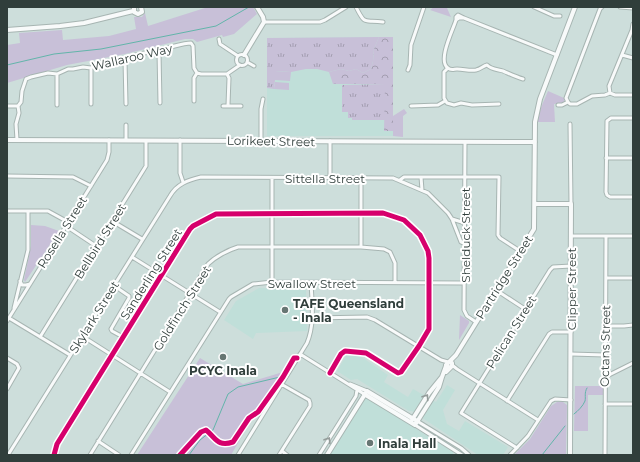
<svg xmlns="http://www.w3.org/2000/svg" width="640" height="462" font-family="Montserrat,sans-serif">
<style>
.built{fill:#c0dfd9}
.grass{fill:url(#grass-tufts)}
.forest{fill:url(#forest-crowns)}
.park{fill:#c8c0d8}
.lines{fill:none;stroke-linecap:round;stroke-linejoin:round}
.stream{stroke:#62b5aa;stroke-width:1}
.minor-casing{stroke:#a7b5b2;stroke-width:5}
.tertiary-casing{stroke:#a7b5b2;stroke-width:6}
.minor{stroke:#f8fafa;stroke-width:3}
.tertiary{stroke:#f8fafa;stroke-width:4}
.cycleway-casing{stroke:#fff;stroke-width:8}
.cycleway{stroke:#d6006c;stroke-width:5}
.oneway{stroke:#949c9a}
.poi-dot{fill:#677673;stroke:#fff;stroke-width:1.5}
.labels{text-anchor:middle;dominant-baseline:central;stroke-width:4;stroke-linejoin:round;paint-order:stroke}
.street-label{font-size:12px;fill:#303e3b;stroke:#fff}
.poi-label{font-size:12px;font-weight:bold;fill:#303e3b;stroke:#fff;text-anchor:start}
</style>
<defs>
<pattern id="grass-tufts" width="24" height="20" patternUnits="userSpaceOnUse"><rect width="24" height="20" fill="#c8c0d8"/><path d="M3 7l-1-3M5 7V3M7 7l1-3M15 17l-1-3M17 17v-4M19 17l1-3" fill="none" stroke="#a39db0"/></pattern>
<pattern id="forest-crowns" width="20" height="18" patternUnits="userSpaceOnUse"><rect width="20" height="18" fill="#c8c0d8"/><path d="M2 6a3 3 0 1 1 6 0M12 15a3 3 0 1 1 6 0" fill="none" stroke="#a39db0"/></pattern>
</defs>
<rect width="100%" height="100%" fill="#cddedb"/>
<path class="built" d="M393 37V136H267V38Z
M259 288 306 289 307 331 256 333 253 339 224 320 236 301Z
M346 356H360L388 375 384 382 408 397 413 389 436 402 447 385 455 390 443 410 447 424 459 431 465 421 508 447 503 455H477L475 453 412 411H409L357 379 351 380 337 371Z
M367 398 453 452V455H330L364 399Z"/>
<path class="grass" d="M379 37 374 49 373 61 371 69 363 73 356 69 349 71 341 69 329 72 317 69H306L291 72 276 71 274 89 267 88V38Z
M385 84V120H352V118H348V112H342V85Z"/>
<path class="forest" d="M379 37H393V131H384L385 84H333L329 72 341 69 349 71 356 69 363 73 371 69 373 61 374 49Z"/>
<path class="park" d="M208 7H253L257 14 234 34 223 37 222 35 197 42 193 39H185L125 54 67 65 7 83V45L20 43 19 33 62 30 63 40 109 36 136 29 134 17H142L145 13 148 26Z
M434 7 447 8 451 17 430 10Z
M275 71 291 72 290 81 275 80Z
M275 82 289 83V90L274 89Z
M548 91 564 98 565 103 554 104 555 122H538C538 112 544 101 548 91Z
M404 109 407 113 403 116V137L393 136V116Z
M31 225 45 226 59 231 25 282 24 280 31 246Z
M460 315 469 321V323L459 340Z
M200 358 243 384 283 372 265 397 231 455H137Z
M575 386H603V395H588V431H574Z
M557 402H563L567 405 566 455H514L530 439 551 406Z"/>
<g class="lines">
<path class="stream" d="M7 65 54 54 101 49 216 26 249 7
M574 414C578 411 583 406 585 401 586 397 584 393 587 388
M189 455 200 440 213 430 228 394 238 387 280 377
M542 455 565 426"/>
<defs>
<path id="minor" d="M356 7C366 27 364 19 383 22
M534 7 554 16H560
M602 7 600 9 566 98 568 102 570 104H577L592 96 605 95 610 93
M620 7 633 8
M456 20V17L458 15 464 18
M264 22H320L325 20 346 7
M633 24 632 30 609 86 610 93 615 95H633
M219 39 220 44 238 56
M159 52 160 103
M236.5 60a5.5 5.5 0 1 1 11 0a5.5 5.5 0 1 1-11 0Z
M622 55 633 58
M125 60 126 104
M247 62 254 66
M448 68 444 72V98L447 103 454 105 461 103 472 105 499 104
M408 70 410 65 411 45 424 7
M57 74V105
M227 74 229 78 228 105
M523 79C516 77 510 74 503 71 497 69 492 70 487 65 483 66 481 69 476 70 469 71 464 69 457 69 454 69 451 71 448 68 437 61 453 30 456 20L459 18H464L557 55
M194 101V78L197 73
M91 104V68
M558 105H562L568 102
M7 106H18
M18 106 21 102 22 91 26 79 31 77 48 73 57 74 68 69H73L83 67 91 68 99 63H108L117 59 125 60 132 56 153 51 159 52C164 48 185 43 191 43L193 46 194 68 197 73 201 74H227L240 65
M223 106H241
M411 106 438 105 445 101
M633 118H611L607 121 606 192 607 195 610 197H633
M570 124 571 204
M126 125V140
M17 140 16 124 19 113 18 106
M180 140V173L183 182
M261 141V109L263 99
M465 142 464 310 467 316 476 322
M606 158H633
M7 176 73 177 91 186
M421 177 422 190
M330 178V141
M361 178V247
M400 180 404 177H499L498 235 500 238 520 251
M7 211H48L68 222
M452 219 465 223
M112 221 142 239
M66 226 96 246
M571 236H633
M132 257 220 312
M606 278H633
M20 281 22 285H26L30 284
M272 282V178
M113 285 129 296V298L111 329 112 331 123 337
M496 290 525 309
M14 308 28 250V211
M9 318 70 355
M312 318 367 317 375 320 441 360 448 362
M7 321 107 160 109 152V140
M605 326H624L633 325
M82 336 170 392
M40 337 146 166V141
M300 354 364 394
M571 354 605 355
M7 358 17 364 19 368 7 389
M452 365 457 369 538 420
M605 377 633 363
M350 384 367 391
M507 401 549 334 552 332H571
M605 404H633
M417 421 461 448 469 455
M415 425 462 455
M98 441 119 455
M517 448 461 413 550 270 553 267 571 266
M282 451 287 455
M8 455 170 196C177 184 188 180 201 177L393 178 428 193 448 213 452 219 461 242 465 244
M54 455 57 444 190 229 193 226 216 214 383 213 404 220 420 235 428 251 429 258V329L419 346 401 372 398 373 366 353 345 351 341 354 330 373
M90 455 208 264C215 257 228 250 238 247H361L384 249 390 252 395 263V282
M131 455 229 299 231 297 253 284 272 282 464 283
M238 455 307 343C315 324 312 303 311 283
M279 455 310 406V403L309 400 281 384
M319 455 356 396 357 390
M510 455 528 436 551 401 555 399 571 400
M605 455 606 236"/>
<path id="tertiary" d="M134 7V12L138 14 142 12 141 7
M7 30 60 26 84 23 133 11
M244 55 264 22 263 17 257 7
M7 140 535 142
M535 204H571L570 455
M449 362 456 355 534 229 535 122 540 99 575 7
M446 372 452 366V363L449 362 446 365 450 368
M364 394 415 425 439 387 442 377
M412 420 429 393 442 377 446 366
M327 455 367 391 417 421"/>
</defs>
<use href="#minor" class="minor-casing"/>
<use href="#tertiary" class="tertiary-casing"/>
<use href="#minor" class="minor"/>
<use href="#tertiary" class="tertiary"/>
<defs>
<path id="cycleway" d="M54 455 57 444 190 229 193 226 216 214 383 213 404 220 420 235 428 251 429 258V329L419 346 401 372 398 373 366 353 345 351 341 354 330 373
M180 455 201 432 206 430C216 438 217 447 233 442L249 418 258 412 283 377 294 358H297"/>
</defs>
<use href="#cycleway" class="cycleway-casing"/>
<use href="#cycleway" class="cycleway"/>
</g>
<defs><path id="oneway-chevron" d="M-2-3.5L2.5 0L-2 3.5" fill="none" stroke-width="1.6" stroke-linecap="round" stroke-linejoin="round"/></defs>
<g class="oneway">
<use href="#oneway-chevron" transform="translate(426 397) rotate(-56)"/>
<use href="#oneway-chevron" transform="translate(328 440) rotate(-58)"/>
</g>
<g class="poi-dot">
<circle cx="285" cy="310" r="4"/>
<circle cx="223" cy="357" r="4"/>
<circle cx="370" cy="443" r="4"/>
</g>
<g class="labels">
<g class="street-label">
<text transform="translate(132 57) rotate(-13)">Wallaroo Way</text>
<text transform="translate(271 141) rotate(1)">Lorikeet Street</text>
<text x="325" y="178">Sittella Street</text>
<text transform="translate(62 232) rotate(-58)">Rosella Street</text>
<text transform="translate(465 235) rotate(-90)">Shelduck Street</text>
<text transform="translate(100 241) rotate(-58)">Bellbird Street</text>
<text transform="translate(151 274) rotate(-58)">Sanderling Street</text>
<text transform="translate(504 277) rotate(-58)">Partridge Street</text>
<text x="312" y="283">Swallow Street</text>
<text transform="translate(571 289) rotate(-90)">Clipper Street</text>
<text transform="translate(182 308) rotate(-58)">Goldfinch Street</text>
<text transform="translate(94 317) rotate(-58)">Skylark Street</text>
<text transform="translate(511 332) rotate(-58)">Pelican Street</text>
<text transform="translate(605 346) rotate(-89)">Octans Street</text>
</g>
<g class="poi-label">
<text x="293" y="303">TAFE Queensland<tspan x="293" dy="14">- Inala</tspan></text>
<text x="223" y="370" text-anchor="middle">PCYC Inala</text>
<text x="378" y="443">Inala Hall</text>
</g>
</g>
<rect width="640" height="462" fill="none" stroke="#303e3b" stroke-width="16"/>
</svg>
